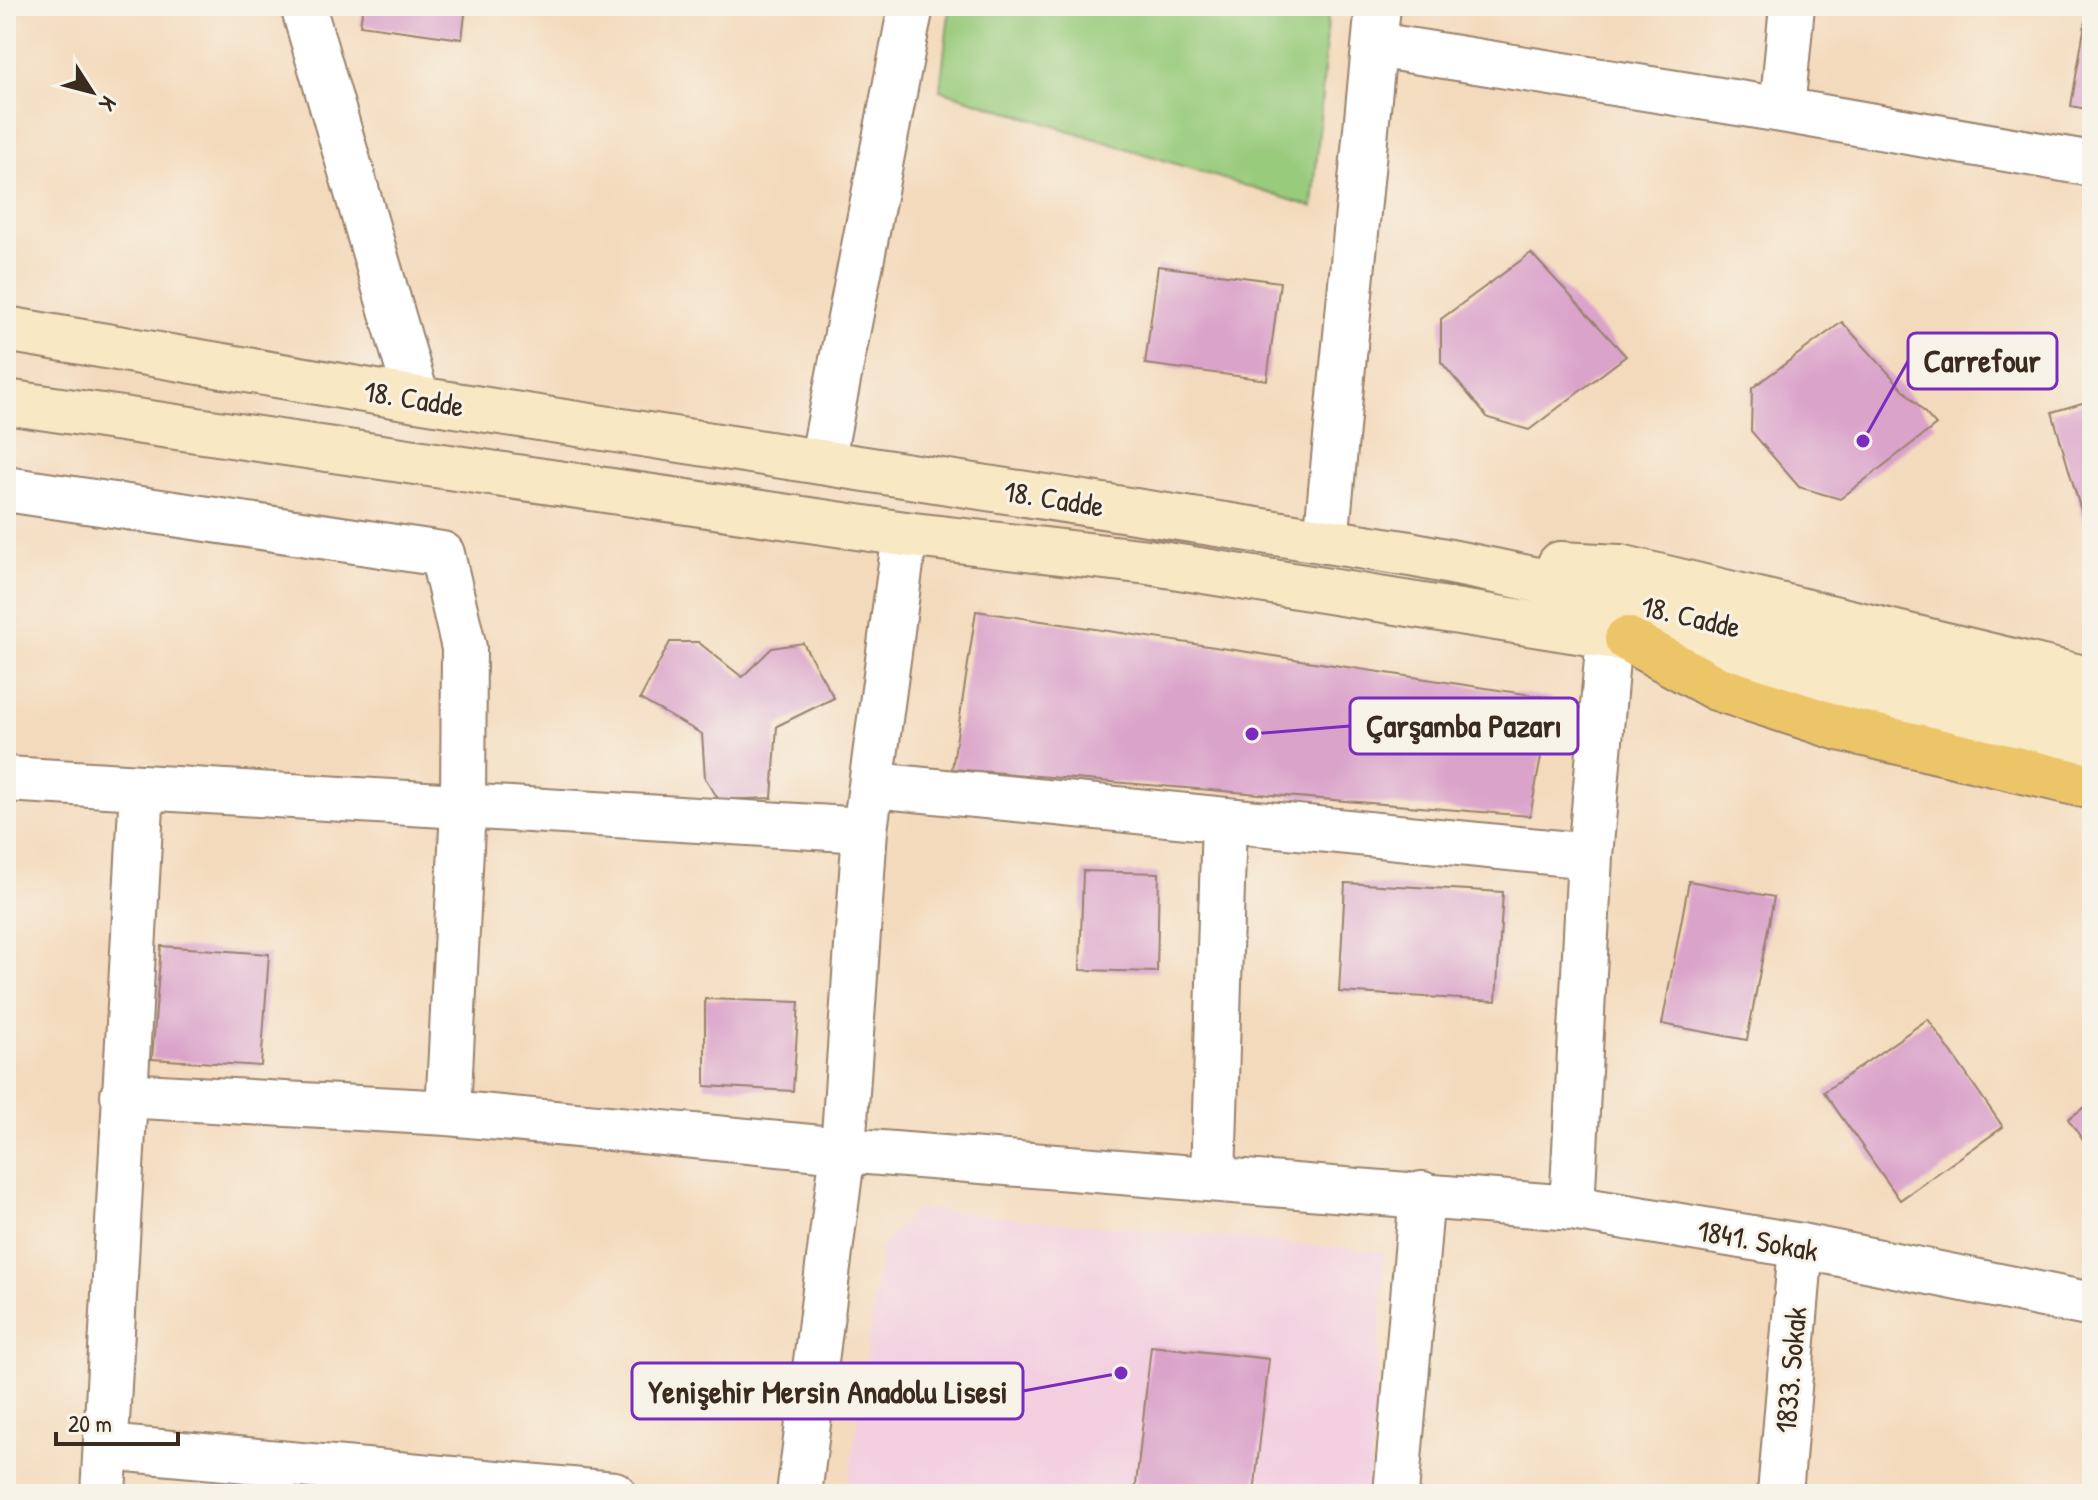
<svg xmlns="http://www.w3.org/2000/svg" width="2098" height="1500" font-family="'Patrick Hand',sans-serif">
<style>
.built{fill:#f3cfe0}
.green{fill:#98cb7c;stroke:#6a7a4d;stroke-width:2}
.building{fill:#daa3ca}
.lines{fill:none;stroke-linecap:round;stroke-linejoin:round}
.street-casing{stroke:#98826d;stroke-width:48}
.secondary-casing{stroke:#98826d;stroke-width:48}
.primary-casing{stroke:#98826d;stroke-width:48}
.street{stroke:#fff;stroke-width:44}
.secondary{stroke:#f8e8c3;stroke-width:44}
.primary{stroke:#edc569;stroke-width:44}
.labels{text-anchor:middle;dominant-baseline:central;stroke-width:6;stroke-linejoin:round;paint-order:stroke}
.street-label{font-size:30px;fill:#3b2a1e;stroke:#f7f3e8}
.leader{fill:none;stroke:#7b2cbf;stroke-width:3}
.callout-dot{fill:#7b2cbf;stroke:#f7f3e8;stroke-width:3}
.callout{fill:#f7f3e8;stroke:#7b2cbf;stroke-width:3}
.callout-label{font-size:32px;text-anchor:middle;font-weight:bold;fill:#3b2a1e}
</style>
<rect width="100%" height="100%" fill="#f7f3e8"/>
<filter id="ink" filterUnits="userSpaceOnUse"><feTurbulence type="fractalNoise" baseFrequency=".0125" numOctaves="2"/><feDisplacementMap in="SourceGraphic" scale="16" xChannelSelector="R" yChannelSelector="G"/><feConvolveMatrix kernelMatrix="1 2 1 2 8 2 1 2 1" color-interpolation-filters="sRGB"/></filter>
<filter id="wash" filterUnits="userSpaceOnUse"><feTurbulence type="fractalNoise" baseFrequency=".006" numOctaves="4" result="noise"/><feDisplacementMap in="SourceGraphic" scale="32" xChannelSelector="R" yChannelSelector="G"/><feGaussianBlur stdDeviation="1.8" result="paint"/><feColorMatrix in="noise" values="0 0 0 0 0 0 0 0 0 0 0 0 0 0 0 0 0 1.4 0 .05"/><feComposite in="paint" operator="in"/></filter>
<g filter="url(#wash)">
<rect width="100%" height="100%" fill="#f4dabc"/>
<path class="built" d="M917 1209 1385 1252 1369 1494H847L882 1246Z"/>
<path class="green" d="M950 6H1329L1313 207 940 90Z"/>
<g id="blocks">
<path class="building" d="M363 6H466L462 39 360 25Z
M2088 6H2092V110L2071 106Z
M1531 253 1626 356 1529 430 1488 418 1441 362V319Z
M1158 266 1280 282 1267 380 1145 364Z
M1842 322 1936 425 1840 499 1799 487 1751 431 1752 388Z
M2092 400V545H2091L2052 412Z
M976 611 1552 698 1530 816 952 769Z
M670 642H698L742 677 772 648 803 643 834 698 777 726 772 798 719 800 705 778 702 734 640 699Z
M1083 871 1159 873 1157 972 1080 970Z
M1689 881 1774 897 1747 1040 1662 1024Z
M1345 883 1503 892 1496 1001 1339 992Z
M161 946 269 954 261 1066 152 1059Z
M705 999 799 1002 793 1091 705 1086Z
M1928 1019 2003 1127 1900 1200 1824 1092Z
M2092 1102V1153L2068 1119Z
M1151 1346 1269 1359 1254 1494H1135Z"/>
</g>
</g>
<g filter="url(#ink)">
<use href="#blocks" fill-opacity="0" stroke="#98826d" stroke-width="2"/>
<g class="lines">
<defs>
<path id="street" d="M303 6 417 399
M1376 45 1782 110 2092 164
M1782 110 1792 6
M822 462 911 6
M6 489 442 554 464 648 463 807 448 1113
M1326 541 1378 6
M6 779 865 830
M874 785 1590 856
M123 1095 448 1113 843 1150 1572 1208 1801 1246 2092 1305
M1213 1178 1224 820
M1572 1208 1590 856 1609 636
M106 1447 614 1494
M103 1494 142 788
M799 1494 843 1150 865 830 905 534
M1396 1494 1422 1194
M1780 1494 1801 1246"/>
<path id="secondary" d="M6 329 417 399 1410 554C1640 598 1866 658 2092 720
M6 402 905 534 1148 562 1609 636 1736 660 2092 754
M1560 564 1620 567 2092 680"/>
<path id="primary" d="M1627 639 1716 688 1839 728 2092 787"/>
</defs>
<use href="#street" class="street-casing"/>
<use href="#secondary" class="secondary-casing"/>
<use href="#primary" class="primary-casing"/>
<use href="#street" class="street"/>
<use href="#secondary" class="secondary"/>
<use href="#primary" class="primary"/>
</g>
</g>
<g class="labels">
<g class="street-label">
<text transform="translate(414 398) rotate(9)">18. Cadde</text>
<text transform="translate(1054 498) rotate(9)">18. Cadde</text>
<text transform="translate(1691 616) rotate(13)">18. Cadde</text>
<text transform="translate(1758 1240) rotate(10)">1841. Sokak</text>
<text transform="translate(1790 1370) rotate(-85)">1833. Sokak</text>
</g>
</g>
<path class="leader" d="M1863 441L1908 361M1252 734L1350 726M1121 1373L1023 1391"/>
<g class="callout-dot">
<circle cx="1863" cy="441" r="8"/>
<circle cx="1252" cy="734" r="8"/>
<circle cx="1121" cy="1373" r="8"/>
</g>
<g class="callout">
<rect x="1908" y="333" width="149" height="56" rx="8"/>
<rect x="1350" y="698" width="228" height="56" rx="8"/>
<rect x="632" y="1363" width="391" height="56" rx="8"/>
</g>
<g class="callout-label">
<text x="1982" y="372">Carrefour</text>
<text x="1464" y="737">Çarşamba Pazarı</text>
<text x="828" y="1403">Yenişehir Mersin Anadolu Lisesi</text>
</g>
<rect width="2098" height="1500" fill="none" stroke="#f7f3e8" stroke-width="32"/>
<g transform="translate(92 92) rotate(126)" stroke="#f7f3e8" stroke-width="6" paint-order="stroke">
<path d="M0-6L14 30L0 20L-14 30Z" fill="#3b2a1e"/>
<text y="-12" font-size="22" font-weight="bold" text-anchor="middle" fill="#3b2a1e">K</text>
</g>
<path d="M56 1432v12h122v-12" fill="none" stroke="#3b2a1e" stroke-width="4"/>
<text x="68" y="1432" font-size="24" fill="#3b2a1e" stroke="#f7f3e8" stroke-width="6" paint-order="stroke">20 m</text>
</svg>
